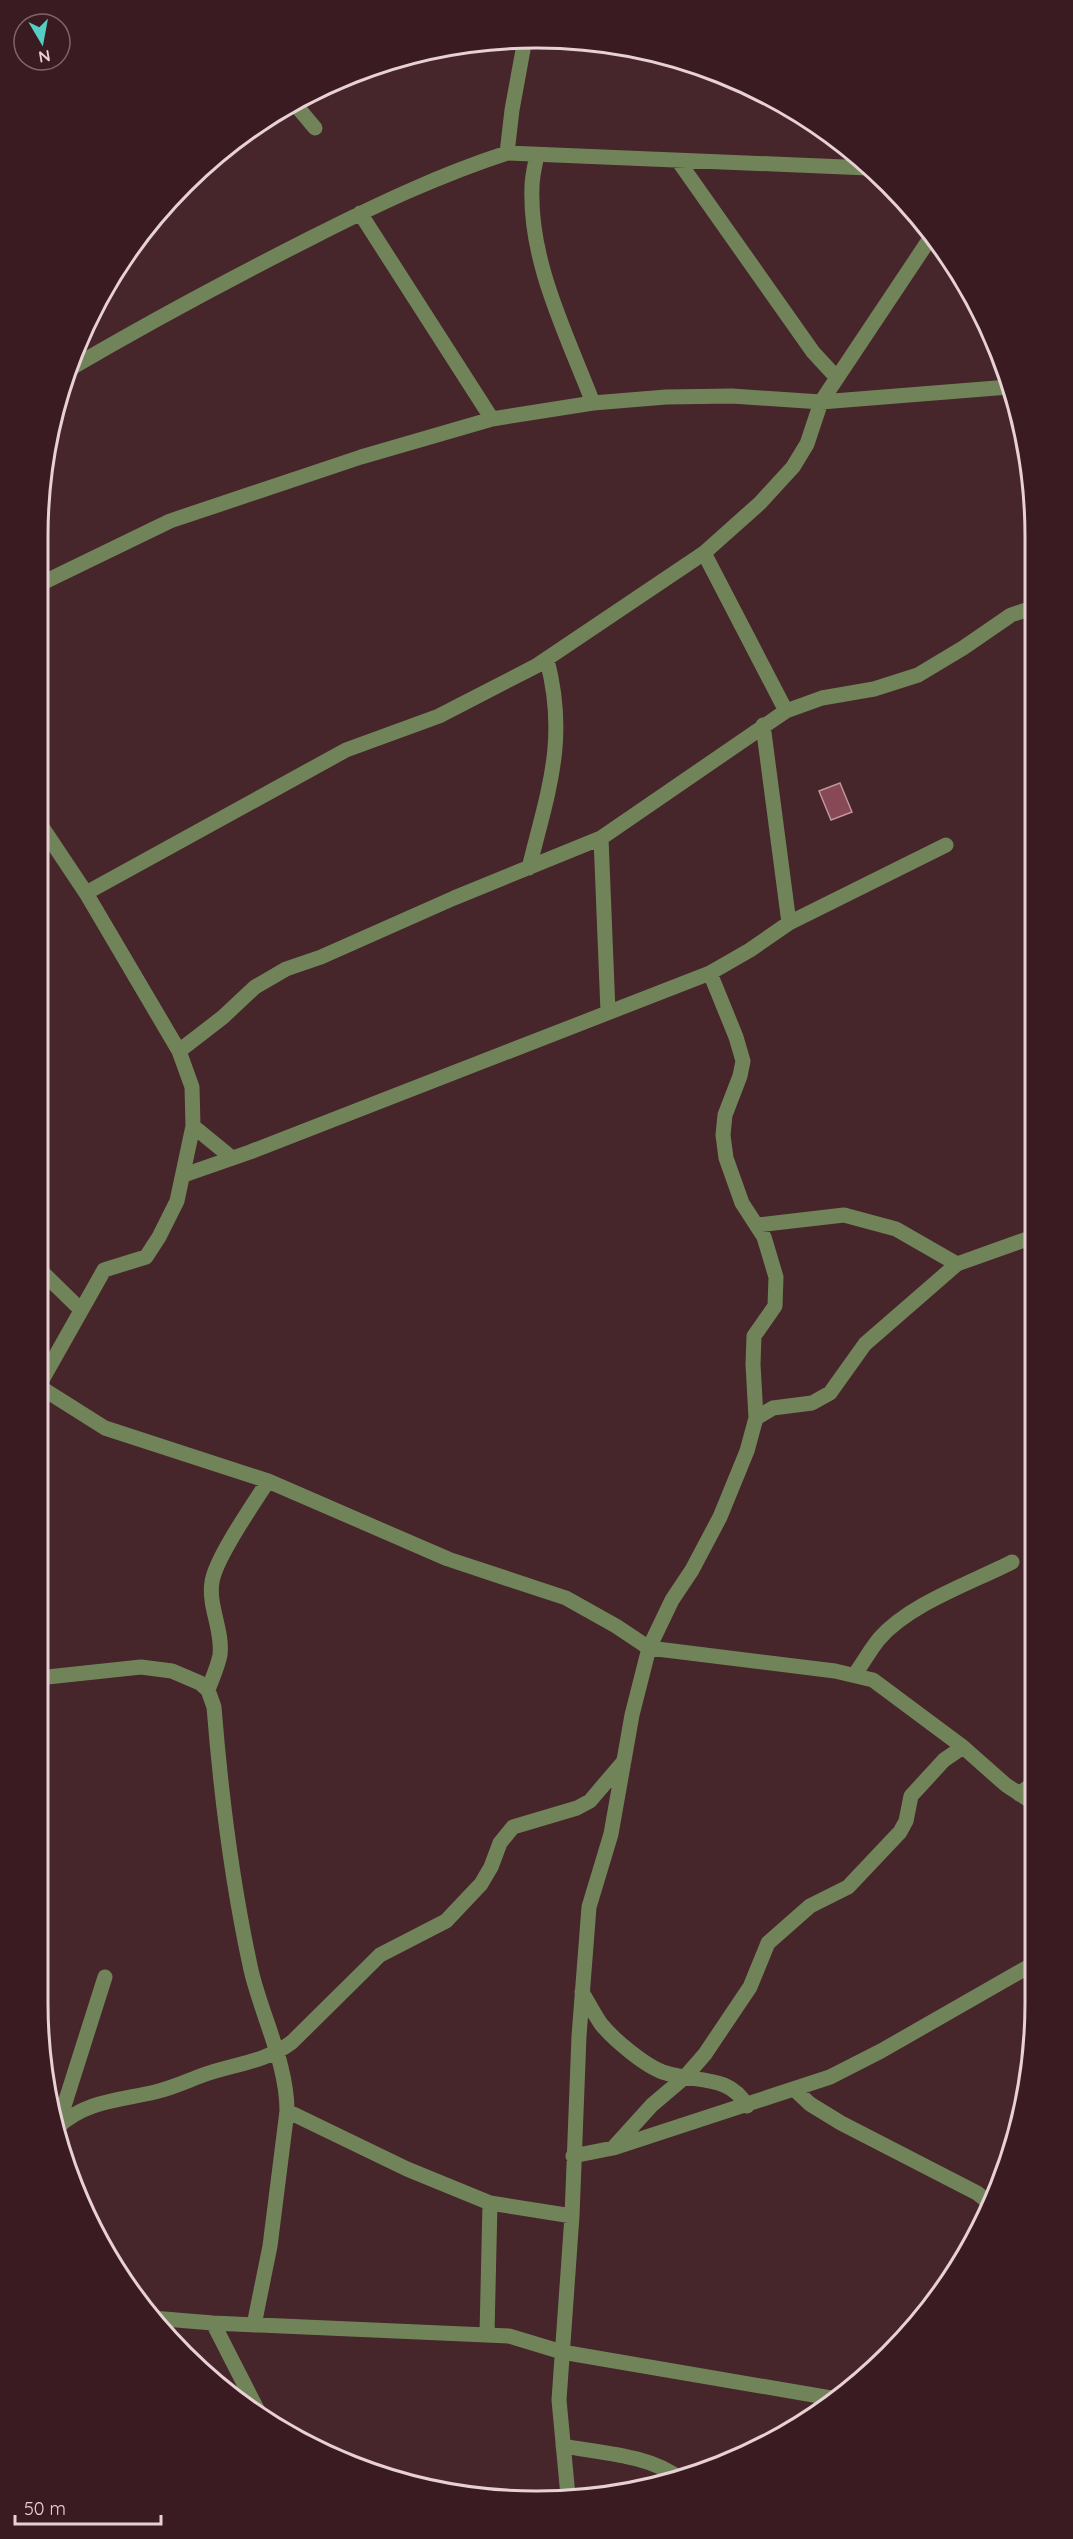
<svg xmlns="http://www.w3.org/2000/svg" width="1073" height="2539" font-family="Quicksand,sans-serif">
<style>
.building{fill:#884956;stroke:#bf959c;stroke-width:1.5}
.lines{fill:none;stroke-linecap:round;stroke-linejoin:round}
.minor{stroke:#718459;stroke-width:15}
.rim{fill:none;stroke:#e8d1d4;stroke-width:3}
</style>
<rect width="100%" height="100%" fill="#46252b"/>
<path class="building" d="M840 783 852 812 831 820 819 791Z"/>
<g class="lines">
<path class="minor" d="M294 103 315 128
M507 153 512 110 525 39
M537 155C535 165 532 176 532 187 529 262 567 335 593 403
M679 162 813 352 837 378
M360 213 492 419
M66 371C146 324 228 280 311 238 374 206 439 175 507 153L868 168
M704 553 786 711
M38 585 170 521 361 457 492 419 593 403 666 397 732 396 821 402 1009 387
M763 725 789 923
M38 821 86 893 179 1051 192 1087 193 1126 177 1201 159 1237 146 1257 104 1270 38 1387
M601 838 608 1012
M529 868C548 791 568 740 547 660
M86 893 346 750 439 716 536 666 704 553 760 503 793 467 807 444 821 402 933 234
M179 1051 223 1017 255 987 286 969 321 957 454 898 601 838 786 711 822 698 874 689 918 675 963 648 1011 615 1032 608
M193 1126 232 1158
M184 1175 250 1152 710 973 750 950 789 923 946 845
M757 1225 844 1215 896 1229 957 1264
M38 1268 80 1309
M40 1387 105 1428 268 1481 448 1559 566 1598 616 1626 649 1648 835 1671 873 1680 963 1747 1006 1785 1035 1804
M756 1418 773 1408 812 1403 830 1393 865 1344 957 1264 1033 1237
M855 1674C863 1663 870 1650 879 1639 909 1604 971 1583 1012 1562
M38 1678 141 1667 172 1671 200 1683 208 1690 214 1707C221 1796 232 1883 251 1970 262 2017 287 2063 287 2111L270 2246 254 2325
M208 1690C212 1679 218 1666 220 1655 223 1630 208 1606 212 1582 215 1559 254 1503 268 1481
M1019 1794 1035 1782
M582 1992C588 2002 594 2014 601 2024 613 2039 647 2068 666 2073 697 2083 729 2074 747 2106
M794 2089 810 2104 841 2123 977 2193 991 2204
M287 2111 407 2169 490 2203 572 2216
M58 2125 105 1977
M58 2127C84 2101 121 2100 155 2092 172 2088 187 2081 203 2075 234 2064 266 2062 292 2042L380 1955 446 1921 481 1884 491 1867 500 1843 513 1827 577 1808 590 1801 624 1761
M613 2148 652 2105 685 2077 705 2054 750 1987 768 1943 810 1906 848 1887 900 1832 906 1821 911 1796 944 1760 963 1747
M573 2156 613 2148 830 2077 881 2051 1035 1963
M152 2318 213 2323 509 2336 562 2352 831 2398
M213 2323 258 2411
M487 2334 490 2203
M563 2446C600 2453 651 2455 680 2479
M568 2496 559 2400 572 2216 579 2036 589 1907 611 1834 632 1715 649 1648 672 1600 692 1570 720 1517 747 1451 756 1418 753 1364 754 1336 775 1306 776 1277 764 1237 742 1203 726 1158 723 1135 725 1115 740 1076 743 1061 736 1037 710 973"/>
</g>
<path d="M0 0H1073V2539H0ZM536 48H537A488 488 0 0 1 1025 536V2003A488 488 0 0 1 537 2491H536A488 488 0 0 1 48 2003V536A488 488 0 0 1 536 48Z" fill="#3b1b22" fill-rule="evenodd"/>
<path class="rim" d="M536 48H537A488 488 0 0 1 1025 536V2003A488 488 0 0 1 537 2491H536A488 488 0 0 1 48 2003V536A488 488 0 0 1 536 48Z"/>
<g transform="translate(42 42) rotate(170)"><circle r="28" fill="#3b1b22" stroke="#806469" stroke-width="1.5"/>
<path d="M0-4.5L10 22L0 15L-10 22Z" fill="#56cec4"/>
<text y="-9" font-size="16" font-weight="bold" text-anchor="middle" fill="#e8d1d4">N</text>
</g>
<path d="M15 2515v9h146v-9" fill="none" stroke="#e8d1d4" stroke-width="3"/>
<text x="24" y="2515" font-size="18" fill="#e8d1d4" stroke="#3b1b22" stroke-width="4.5" paint-order="stroke">50 m</text>
</svg>
